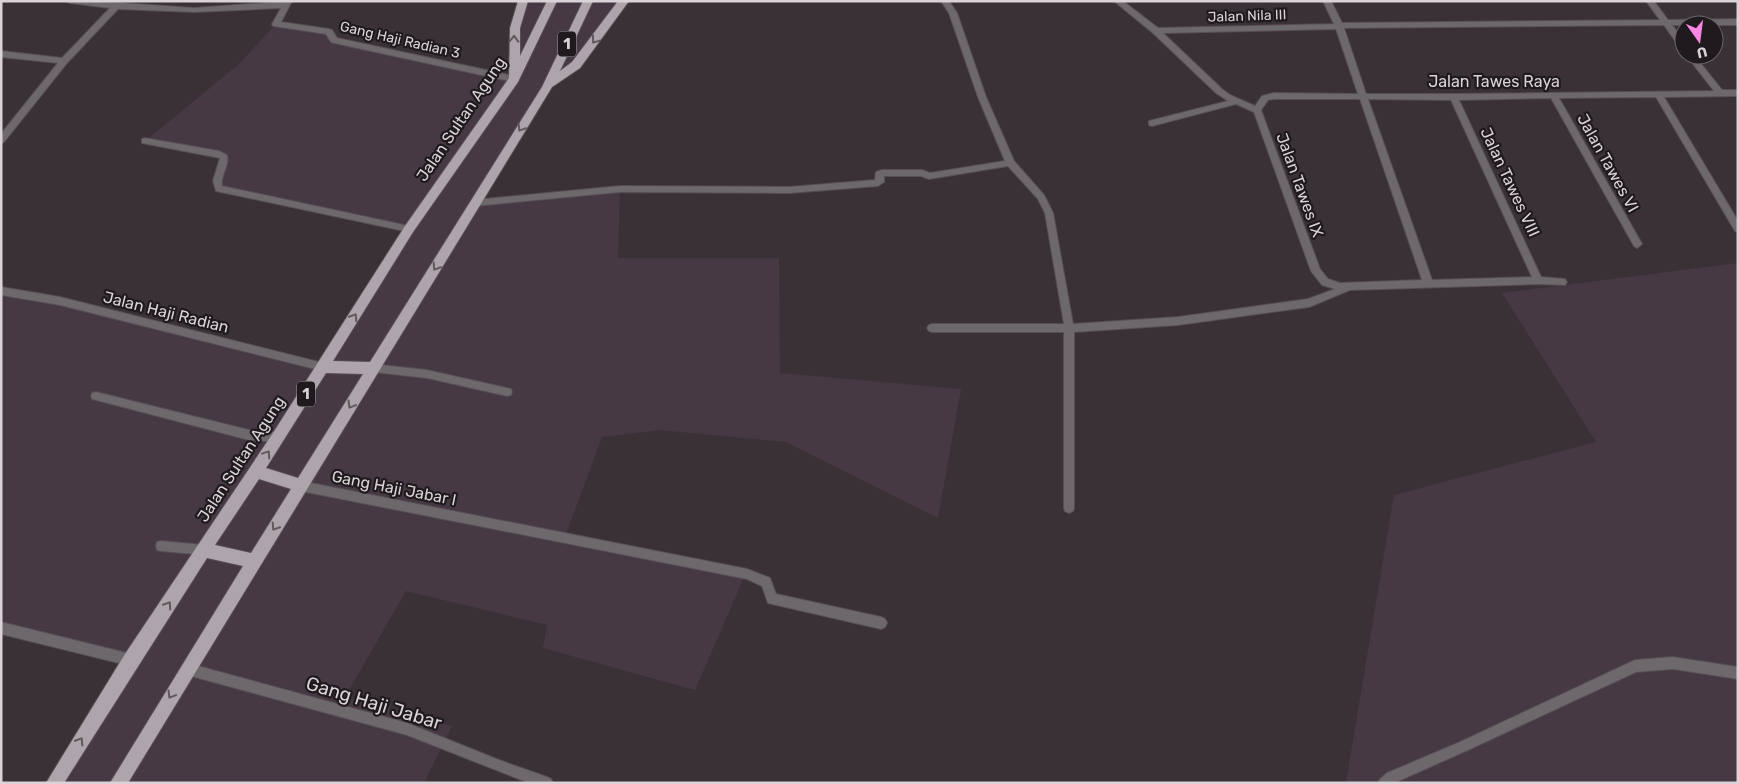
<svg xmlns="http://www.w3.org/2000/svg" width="1739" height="784" font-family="Rubik,sans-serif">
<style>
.built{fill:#473944}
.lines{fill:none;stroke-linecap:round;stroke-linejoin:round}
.service-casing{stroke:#574e54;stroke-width:2}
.minor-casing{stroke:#574e54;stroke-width:2}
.trunk-casing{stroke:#574e54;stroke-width:2}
.service{fill:#6c686b;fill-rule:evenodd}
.minor{fill:#6c686b;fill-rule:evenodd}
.trunk{fill:#aea4ac;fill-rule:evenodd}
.oneway{stroke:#5f585d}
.labels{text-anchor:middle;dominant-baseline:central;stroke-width:4.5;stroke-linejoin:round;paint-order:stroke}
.far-street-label{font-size:14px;fill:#d9d3d7;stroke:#1e1a1d}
.shield{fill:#1e1a1d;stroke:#a19c9f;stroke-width:1}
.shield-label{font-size:15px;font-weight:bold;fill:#d9d3d7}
.street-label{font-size:16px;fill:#d9d3d7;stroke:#1e1a1d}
.near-street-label{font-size:19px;fill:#d9d3d7;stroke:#1e1a1d}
</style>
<rect width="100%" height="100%" fill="#3a3137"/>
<path class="built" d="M522 1H624L576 65 547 87 475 202 620 189 618 258H779L780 373 961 389 938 518 786 442 660 430 602 437 566 534 745 575 695 690 543 648 547 625 406 591 345 697 452 726 424 783H54L130 661 1 628V289L323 367 408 229 219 189 224 157 145 141 238 65 276 24 329 32 332 39 513 79Z
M1738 263V783H1346L1394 495 1596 442 1502 293Z"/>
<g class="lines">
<defs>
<path id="service" d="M373 364 427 370 507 388 511 389 512 392 511 395 507 396 427 378 373 372 370 371 368 368 370 365Z
M96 392 249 430 278 432 282 434 283 437 282 440 278 442 249 440 96 400 92 399 91 396 92 393Z
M161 541 204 545 208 546 210 550 208 554 204 555 161 551 157 550 156 546 157 542Z
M1673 657 1738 667V679L1673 669 1636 672 1468 750 1394 783H1378L1380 779 1387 773 1460 742 1635 660Z"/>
<path id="minor" d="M66 1H95L194 8 292 1 281 22 329 29 332 30 337 38 514 76 518 79 514 82 334 43 331 42 326 34 273 26 272 24 281 8 194 12 118 9 67 63 4 142 1 143V134L58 63 1 57V51L62 58 110 8 70 3Z
M941 1H949L957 13 986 97 1014 161 1044 195 1053 213 1073 324 1178 317 1308 299 1335 289 1322 285 1311 271 1254 112 1236 104 1152 126 1149 125V121L1228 101 1216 93 1153 33 1114 1H1123L1158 28 1334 24 1323 1H1331L1342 23 1660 20 1646 1H1654L1668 20 1738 19V25H1672L1684 41V50L1681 49 1664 25 1344 28 1366 94H1454L1714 91 1686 55H1694L1722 90H1738V96L1664 97 1738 221V232L1735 231 1656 97 1559 98 1642 244 1637 248 1634 246 1551 98 1459 100 1541 277 1565 279 1567 282 1565 285 1538 284 1350 290 1309 307 1178 325 1074 332V508L1073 511 1069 513 1065 511 1064 508V332H932L929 331 927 328 929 325 932 324H1064L1045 213 1038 199 1008 166 929 179 921 176H884V182L878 186 789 193 620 192 475 206 471 203 475 200 620 186 789 187 875 180 876 172 882 170H922L930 173 1005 161 978 97 949 13ZM1336 29 1358 94 1274 93 1262 96 1255 106 1230 95 1222 89 1163 33ZM1274 99H1360L1422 280 1340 283 1328 279 1320 269 1261 110 1268 100ZM1368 99 1451 100 1532 277 1432 280Z
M145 138 219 151 227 155C230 166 220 175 222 186L409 226 413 229 409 232 216 191 213 181 220 158 142 143V139Z
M1 287 60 297 323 363 326 364 328 367 326 370 323 371 60 305 1 295Z
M301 481 747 569 770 578 776 594 881 617 885 619 887 623 885 627 881 629 772 604 768 603 762 586 747 579 301 491 297 489 296 486 297 483Z
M1 622 131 654 135 656 137 660 135 664 131 666 1 634Z
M187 663 407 723 499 760 547 777 551 779 553 783H529L407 735 187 675 183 673 181 669 183 665Z"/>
<path id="trunk" d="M518 1H528L520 28V56L547 1H557L518 82 413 232 333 361 370 362 542 87 583 1H593L560 71 572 62 618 1H629L580 68 552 87 128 783H110L243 566 207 558 64 783H46L125 654 273 433 405 226 509 78 510 28ZM326 373 363 374 298 478 266 468ZM259 479 291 489 251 553 215 545Z"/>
</defs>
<use href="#service" class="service-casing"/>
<use href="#minor" class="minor-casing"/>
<use href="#trunk" class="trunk-casing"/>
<use href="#service" class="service"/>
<use href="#minor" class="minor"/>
<use href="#trunk" class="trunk"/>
</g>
<defs><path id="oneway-chevron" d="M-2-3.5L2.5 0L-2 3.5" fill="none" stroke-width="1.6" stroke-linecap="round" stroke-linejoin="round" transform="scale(1.25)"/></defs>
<g class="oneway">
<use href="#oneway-chevron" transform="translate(514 39) rotate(-89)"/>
<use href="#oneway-chevron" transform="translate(595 40) rotate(127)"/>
<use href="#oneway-chevron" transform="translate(521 128) rotate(122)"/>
<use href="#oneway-chevron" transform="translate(436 267) rotate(122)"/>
<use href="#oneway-chevron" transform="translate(354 317) rotate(-58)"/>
<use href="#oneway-chevron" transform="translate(351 405) rotate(121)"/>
<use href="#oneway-chevron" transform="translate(267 454) rotate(-56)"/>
<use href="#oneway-chevron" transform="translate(275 527) rotate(123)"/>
<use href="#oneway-chevron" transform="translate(168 605) rotate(-57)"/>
<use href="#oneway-chevron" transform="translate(171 695) rotate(121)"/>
<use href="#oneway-chevron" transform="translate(80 741) rotate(-58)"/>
</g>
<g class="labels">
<g class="far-street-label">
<text transform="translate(1247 16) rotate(-2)">Jalan Nila III</text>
<text transform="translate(400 40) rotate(13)">Gang Haji Radian 3</text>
</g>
<g class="shield">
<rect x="558" y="31.5" width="18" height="25" rx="4"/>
<rect x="297" y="381.5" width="18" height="25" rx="4"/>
</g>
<g class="shield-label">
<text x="567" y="44">1</text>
<text x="306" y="394">1</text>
</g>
<g class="street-label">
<text x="1494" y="81">Jalan Tawes Raya</text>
<text transform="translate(461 119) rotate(-56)">Jalan Sultan Agung</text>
<text transform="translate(1608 163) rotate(61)">Jalan Tawes VI</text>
<text transform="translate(1510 182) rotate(65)">Jalan Tawes VIII</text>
<text transform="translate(1300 185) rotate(70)">Jalan Tawes IX</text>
<text transform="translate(166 312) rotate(14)">Jalan Haji Radian</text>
<text transform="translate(241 459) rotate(-57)">Jalan Sultan Agung</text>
<text transform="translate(394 488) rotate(11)">Gang Haji Jabar I</text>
</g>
<g class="near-street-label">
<text transform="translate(374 703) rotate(17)">Gang Haji Jabar</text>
</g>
</g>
<rect width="1739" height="784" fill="none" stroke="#d9d3d7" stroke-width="5"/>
<g transform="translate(1699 40) rotate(166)"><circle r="24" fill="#1e1a1d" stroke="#696467"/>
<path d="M0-4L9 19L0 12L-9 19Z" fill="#fc86e4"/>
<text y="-8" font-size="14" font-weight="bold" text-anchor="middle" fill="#d9d3d7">U</text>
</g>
</svg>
